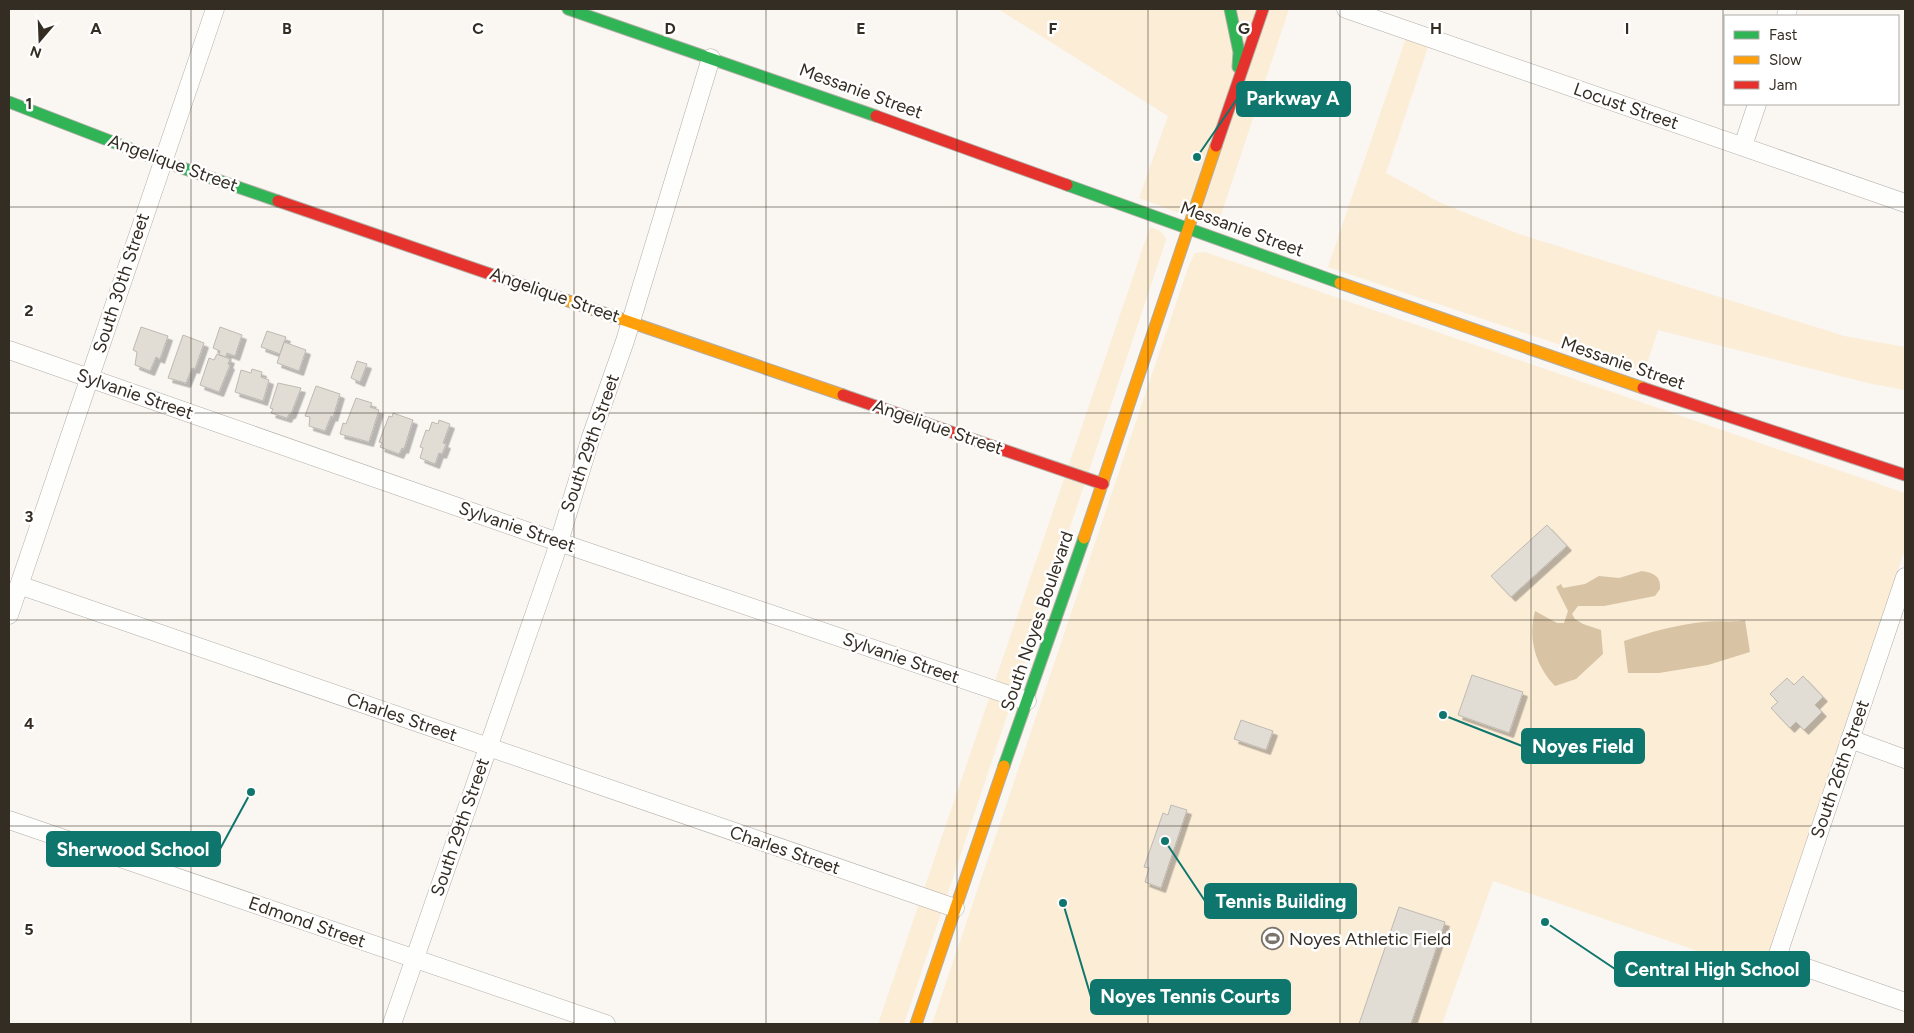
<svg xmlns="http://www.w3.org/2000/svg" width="1914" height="1033" font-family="Figtree,sans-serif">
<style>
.green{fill:#fcedd7}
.water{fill:#d8c4a5}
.building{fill:#e1dcd4;stroke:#beb9b2;filter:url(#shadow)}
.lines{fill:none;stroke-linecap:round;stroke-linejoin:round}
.street-casing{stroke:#b2ada7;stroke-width:19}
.fast-casing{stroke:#b2ada7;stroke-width:13}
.slow-casing{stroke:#b2ada7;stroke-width:13}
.jam-casing{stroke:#b2ada7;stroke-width:13}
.street{stroke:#fefefd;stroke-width:18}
.fast{stroke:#30b455;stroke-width:11}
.slow{stroke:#ff9f0a;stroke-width:11}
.jam{stroke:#e5322d;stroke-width:11}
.grid{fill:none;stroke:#342d23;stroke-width:1;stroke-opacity:0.55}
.labels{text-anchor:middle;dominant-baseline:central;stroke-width:5;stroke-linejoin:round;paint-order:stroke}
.street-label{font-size:18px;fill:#342d23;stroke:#fff}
.poi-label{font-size:18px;fill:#342d23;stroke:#fff;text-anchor:start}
.grid-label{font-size:16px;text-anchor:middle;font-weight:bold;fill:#342d23;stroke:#fff;stroke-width:5;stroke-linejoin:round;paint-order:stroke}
.leader{fill:none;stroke:#0f766e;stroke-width:2}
.callout-dot{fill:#0f766e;stroke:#fff;stroke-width:2}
.callout{fill:#0f766e;stroke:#0f766e;stroke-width:2}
.callout-label{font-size:19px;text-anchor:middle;font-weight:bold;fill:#fff}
</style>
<defs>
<filter id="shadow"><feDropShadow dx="4.5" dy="4.5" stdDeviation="0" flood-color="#0004"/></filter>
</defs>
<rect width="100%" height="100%" fill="#faf6f1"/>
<path class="green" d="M998 9H1289L1217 227 1139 198 1168 116Z
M1406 38 1429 44 1386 173 1441 203 1519 234 1844 336 1905 347V390L1872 384 1658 330 1644 373 1328 267Z
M1150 227C1158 230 1164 231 1166 240L904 1024H878Z
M1205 252 1905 493V549L1762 973 1493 881 1442 1024H932L1189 265 1195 253Z"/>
<path class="water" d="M1642 571C1654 573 1661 576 1660 589L1655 596 1604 606H1578L1572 614 1575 619 1583 624 1601 630 1603 654 1576 679 1555 686C1535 665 1528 639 1535 611L1557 623H1564L1568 611 1556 587 1561 584 1563 588 1585 584 1599 576 1619 578Z
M1745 620 1750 652 1708 665 1659 673H1628L1624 641C1650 632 1676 625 1703 622 1718 620 1731 623 1745 620Z"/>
<path class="building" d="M141 327 168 336 160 359 156 357 150 371 135 365 137 352 133 350Z
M220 327 242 335 235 356 227 353 226 357 219 355 220 351 213 348Z
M267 331 286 337 280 354 261 347Z
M183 335 204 343 195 369 192 368 186 383 168 378Z
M284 342 306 350 299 371 277 363Z
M217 354 230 359 228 364 230 365 219 392 200 385 209 358 214 360Z
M357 361 367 364 360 382 351 378Z
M252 369 262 372 261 377 269 380 263 401 235 392 241 370 251 373Z
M278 383 301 388 291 414H289L287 418 271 413 273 409 270 408Z
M316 386 340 394 333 417 331 416 325 431 309 426 310 417 305 416Z
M356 398 372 403 370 407 379 410 369 442 340 434 343 423 346 424Z
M393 413 413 420 404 449 402 448 399 454 380 447 382 443 379 442 389 416 392 417Z
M439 420 450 424 443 443 446 444 442 454 439 453 435 464 420 458 423 448 420 447 426 430 429 431 432 422 438 424Z
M1547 525 1567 546 1511 597 1491 576Z
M1472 675 1523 692 1509 733 1458 715Z
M1803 676 1823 697 1815 705 1822 712 1804 730 1796 722 1790 728 1771 708 1778 702 1770 694 1787 678 1794 685Z
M1241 720 1273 731 1266 750 1234 739Z
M1171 805 1187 810 1161 888 1145 882 1149 868 1144 867 1163 813 1168 815Z
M1399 907 1445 922 1411 1024H1359Z"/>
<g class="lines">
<defs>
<path id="street" d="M1346 9 1905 203
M1786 16 1788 9
M1743 146 1757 104
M9 350 538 535 1027 701
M1905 577 1779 951 1784 960 1905 1002
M19 585 955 908
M9 615 215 9
M1850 739 1905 759
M9 820 606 1024
M392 1024 555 555 591 437 625 341 711 58"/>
<path id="fast" d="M568 9 876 116
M1230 9 1239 52 1238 67
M9 102 162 161 278 201
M1067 185 1340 283
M1004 766 1084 538"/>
<path id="slow" d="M1340 283 1643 388
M548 294 843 395
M1084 538 1216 146
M916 1024 1004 766"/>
<path id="jam" d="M876 116 1067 185
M1216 146 1263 9
M278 201 548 294
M1643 388 1905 475
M843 395 1103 484"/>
</defs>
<use href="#street" class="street-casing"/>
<use href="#fast" class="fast-casing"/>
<use href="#slow" class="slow-casing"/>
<use href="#jam" class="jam-casing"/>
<use href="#street" class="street"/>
<use href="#fast" class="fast"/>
<use href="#slow" class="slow"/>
<use href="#jam" class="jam"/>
</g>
<path class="grid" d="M191 9V1024M383 9V1024M574 9V1024M766 9V1024M957 9V1024M1148 9V1024M1340 9V1024M1531 9V1024M1723 9V1024M9 207H1905M9 413H1905M9 620H1905M9 826H1905"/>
<defs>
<symbol id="stadium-ring" viewBox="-11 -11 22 22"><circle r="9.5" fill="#fff" stroke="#79736b" stroke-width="1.5"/><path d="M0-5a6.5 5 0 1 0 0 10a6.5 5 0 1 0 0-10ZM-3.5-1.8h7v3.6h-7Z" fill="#79736b"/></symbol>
</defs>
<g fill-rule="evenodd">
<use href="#stadium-ring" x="1260" y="926" width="25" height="25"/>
</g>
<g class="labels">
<g class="street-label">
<text transform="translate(861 91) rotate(20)">Messanie Street</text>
<text transform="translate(1626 106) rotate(19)">Locust Street</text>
<text transform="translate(173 163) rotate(20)">Angelique Street</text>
<text transform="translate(1242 229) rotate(20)">Messanie Street</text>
<text transform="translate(121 283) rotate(-72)">South 30th Street</text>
<text transform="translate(555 295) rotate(19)">Angelique Street</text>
<text transform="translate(1623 363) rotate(19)">Messanie Street</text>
<text transform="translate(135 394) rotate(19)">Sylvanie Street</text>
<text transform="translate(938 427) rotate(19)">Angelique Street</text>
<text transform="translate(590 443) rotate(-71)">South 29th Street</text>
<text transform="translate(517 527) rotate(19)">Sylvanie Street</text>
<text transform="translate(1037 621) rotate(-71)">South Noyes Boulevard</text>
<text transform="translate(901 658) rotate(19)">Sylvanie Street</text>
<text transform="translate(402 717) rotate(19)">Charles Street</text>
<text transform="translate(1840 769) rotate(-71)">South 26th Street</text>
<text transform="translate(460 827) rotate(-71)">South 29th Street</text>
<text transform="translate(785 850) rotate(19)">Charles Street</text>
<text transform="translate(307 922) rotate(19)">Edmond Street</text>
</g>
<g class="poi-label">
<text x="1289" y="939">Noyes Athletic Field</text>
</g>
</g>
<g class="grid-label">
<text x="96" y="34">A</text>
<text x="287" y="34">B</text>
<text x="478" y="34">C</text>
<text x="670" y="34">D</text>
<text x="861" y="34">E</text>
<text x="1053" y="34">F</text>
<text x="1244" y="34">G</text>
<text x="1436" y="34">H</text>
<text x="1627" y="34">I</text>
<text x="29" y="109">1</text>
<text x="29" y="316">2</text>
<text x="29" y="522">3</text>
<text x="29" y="729">4</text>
<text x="29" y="935">5</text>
</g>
<path class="leader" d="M1197 157L1237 99M1443 715L1522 746M251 792L220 849M1165 841L1205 901M1545 922L1615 969M1063 903L1091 997"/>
<g class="callout-dot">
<circle cx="1197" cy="157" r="5"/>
<circle cx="1443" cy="715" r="5"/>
<circle cx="251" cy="792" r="5"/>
<circle cx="1165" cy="841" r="5"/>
<circle cx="1545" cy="922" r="5"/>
<circle cx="1063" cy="903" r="5"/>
</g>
<g class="callout">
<rect x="1237" y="82" width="113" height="34" rx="5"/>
<rect x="1522" y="729" width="122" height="34" rx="5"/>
<rect x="47" y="832" width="173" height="34" rx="5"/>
<rect x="1205" y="884" width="151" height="34" rx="5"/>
<rect x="1615" y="952" width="194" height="34" rx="5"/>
<rect x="1091" y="980" width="199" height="34" rx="5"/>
</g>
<g class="callout-label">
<text x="1293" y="105">Parkway A</text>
<text x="1583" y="753">Noyes Field</text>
<text x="133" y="856">Sherwood School</text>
<text x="1281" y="908">Tennis Building</text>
<text x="1712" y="976">Central High School</text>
<text x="1190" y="1003">Noyes Tennis Courts</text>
</g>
<rect width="1914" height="1033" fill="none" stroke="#342d23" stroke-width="20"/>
<rect x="1724" y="15" width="175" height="90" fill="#ffffff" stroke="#aeaba7"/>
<rect x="1734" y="31" width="25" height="8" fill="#30b455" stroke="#aeaba7"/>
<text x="1769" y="40" font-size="15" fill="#342d23">Fast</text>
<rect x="1734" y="56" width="25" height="8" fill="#ff9f0a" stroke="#aeaba7"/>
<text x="1769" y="65" font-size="15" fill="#342d23">Slow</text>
<rect x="1734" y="81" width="25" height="8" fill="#e5322d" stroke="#aeaba7"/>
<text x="1769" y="90" font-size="15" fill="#342d23">Jam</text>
<g transform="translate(40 40) rotate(199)" stroke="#ffffff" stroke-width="4" paint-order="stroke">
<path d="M0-4L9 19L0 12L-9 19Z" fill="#342d23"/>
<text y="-8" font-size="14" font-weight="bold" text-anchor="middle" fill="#342d23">N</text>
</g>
</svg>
